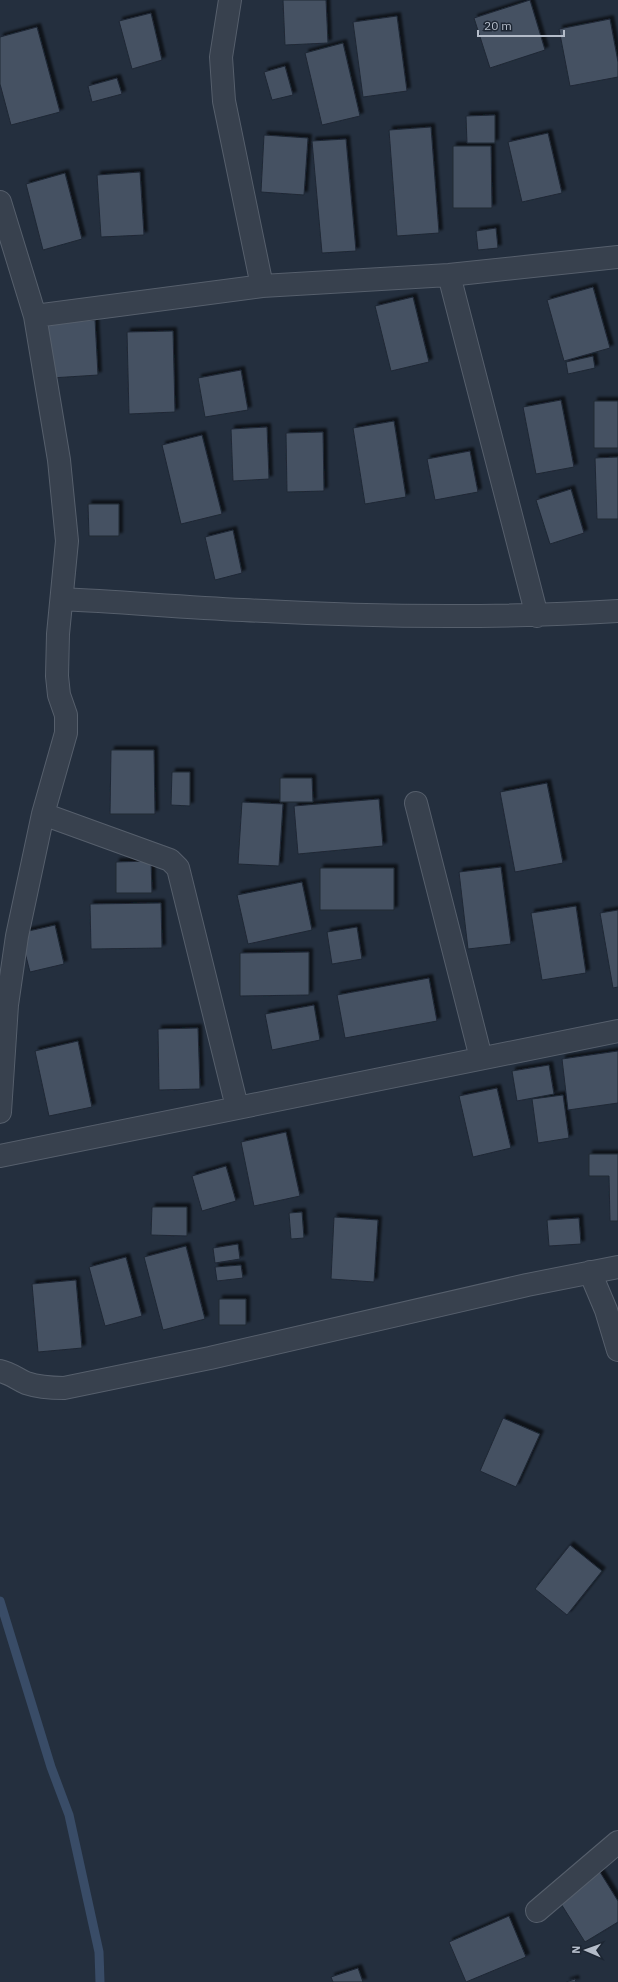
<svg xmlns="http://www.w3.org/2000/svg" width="618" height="1982" font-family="'IBM Plex Sans',sans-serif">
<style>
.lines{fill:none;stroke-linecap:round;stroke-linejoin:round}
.stream{stroke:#394c67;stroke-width:9}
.building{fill:#455162;stroke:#1f2835;filter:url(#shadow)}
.street-casing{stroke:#565f6c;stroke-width:24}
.street{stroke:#38414e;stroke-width:22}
</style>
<defs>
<filter id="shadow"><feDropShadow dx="3.5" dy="-3.5" stdDeviation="1" flood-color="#0009"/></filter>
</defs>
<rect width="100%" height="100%" fill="#242f3e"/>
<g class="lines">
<path class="stream" d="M0 1601 51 1767 69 1815 99 1952 100 1982"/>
</g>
<path class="building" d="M283 0H326L328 43 285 45Z
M530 0 545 50 490 68 474 18Z
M151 13 162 60 132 69 119 21Z
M397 16 407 91 363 97 353 22Z
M610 19 618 62V77L570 86 559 29Z
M37 27 60 112 11 125 0 84V37Z
M343 43 360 116 322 125 305 53Z
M285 66 293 95 272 100 264 72Z
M117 78 122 94 92 102 88 86Z
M495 115V143H467L466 116Z
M431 127 439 233 397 236 389 130Z
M548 133 562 193 522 202 508 142Z
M264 135 308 138 304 195 261 192Z
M346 139 356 251 322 253 312 141Z
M453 146H491L492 208H453Z
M140 172 144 235 101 237 97 175Z
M65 173 82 239 43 250 26 184Z
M496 228 498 248 478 250 476 231Z
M593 287 610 348 564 361 547 300Z
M413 297 429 362 391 371 375 306Z
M95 320 98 375 51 378 47 323Z
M173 331 175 412 129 414 127 332Z
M593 356 595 368 568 374 566 362Z
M241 370 248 410 205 417 198 378Z
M561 400 574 467 536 474 523 407Z
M594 401H618V448H594Z
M394 421 406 497 365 504 353 428Z
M267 427 269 479 233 481 231 429Z
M323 432 324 491 287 492 286 433Z
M202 435 222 514 181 524 162 445Z
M470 451 478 492 435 500 427 459Z
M618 457V519H597L595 458Z
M571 489 584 533 550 544 536 500Z
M88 504H119V536H89Z
M233 530 242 573 215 580 205 537Z
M111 750H154L155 814H110Z
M172 772H190V806L171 805Z
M280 778H312L313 802H280Z
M547 783 563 863 515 872 500 792Z
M379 799 383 846 298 854 294 806Z
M242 802 283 804 279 866 238 864Z
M151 861 152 893H116V862Z
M501 867 511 944 468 949 459 872Z
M320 868H394V910H320Z
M302 882 312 930 248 944 237 895Z
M161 903 162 948 91 949 90 904Z
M576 906 586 973 542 980 531 913Z
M618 910V987L613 988 600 913Z
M55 925 64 964 30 972 20 933Z
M357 927 362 959 332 964 327 932Z
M309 952V995L240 996V953Z
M429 978 437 1021 345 1038 337 995Z
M314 1005 320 1040 272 1050 265 1014Z
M198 1028 200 1089 159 1090 158 1029Z
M78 1041 92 1107 49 1116 35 1051Z
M618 1051V1103L568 1110 562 1059Z
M549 1065 554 1094 517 1101 512 1071Z
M497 1088 511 1148 473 1157 459 1096Z
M563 1095 569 1138 538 1143 532 1099Z
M286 1132 300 1196 254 1206 241 1142Z
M589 1154H618V1221H610L609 1176H589Z
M226 1166 236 1201 202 1211 192 1176Z
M152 1207H187V1236L151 1235Z
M302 1212 304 1238 291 1239 289 1213Z
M334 1217 378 1220 374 1282 331 1279Z
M579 1218 581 1244 549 1246 547 1220Z
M238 1244 240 1259 215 1263 213 1248Z
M186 1246 205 1319 163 1330 144 1257Z
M126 1257 142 1316 105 1326 89 1267Z
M241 1265 243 1278 217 1281 215 1267Z
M76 1280 82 1348 38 1352 32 1284Z
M219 1299H246V1325H219Z
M503 1418 540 1434 516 1487 480 1471Z
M570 1545 602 1571 567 1615 535 1589Z
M600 1872 618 1901V1922L585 1942 558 1899Z
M509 1916 526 1957 466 1982 449 1942Z
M358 1968 363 1982H333L331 1977Z
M575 1979 576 1982H566Z"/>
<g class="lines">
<defs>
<path id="street" d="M230 0 221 57 224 101 262 286
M0 202 35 316 59 460 67 541 58 634 57 676 59 695 66 715V733L43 814 17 936 7 1005 0 1112
M449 275 537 616
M35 316 262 286 449 275 618 257
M62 599C122 602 182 607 243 610 368 617 493 619 618 611
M416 803 481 1058
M43 814 170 860 178 868 237 1107
M0 1156 618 1031
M590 1272 606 1310 618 1350
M0 1371C10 1373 17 1379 26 1383 38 1387 51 1388 64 1388L210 1358 527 1285 618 1267
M537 1911 618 1842"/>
</defs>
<use href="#street" class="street-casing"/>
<use href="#street" class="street"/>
</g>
<g transform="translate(586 1950) rotate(272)" stroke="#1d2633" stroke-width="3" paint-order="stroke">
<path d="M0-3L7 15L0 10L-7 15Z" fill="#b4bcc9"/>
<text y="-6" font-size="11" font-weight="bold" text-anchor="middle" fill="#b4bcc9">N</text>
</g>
<path d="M478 30v6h86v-6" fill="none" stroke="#b4bcc9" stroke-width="2"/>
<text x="484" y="30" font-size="12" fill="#b4bcc9" stroke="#1d2633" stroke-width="3" paint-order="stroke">20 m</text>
</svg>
